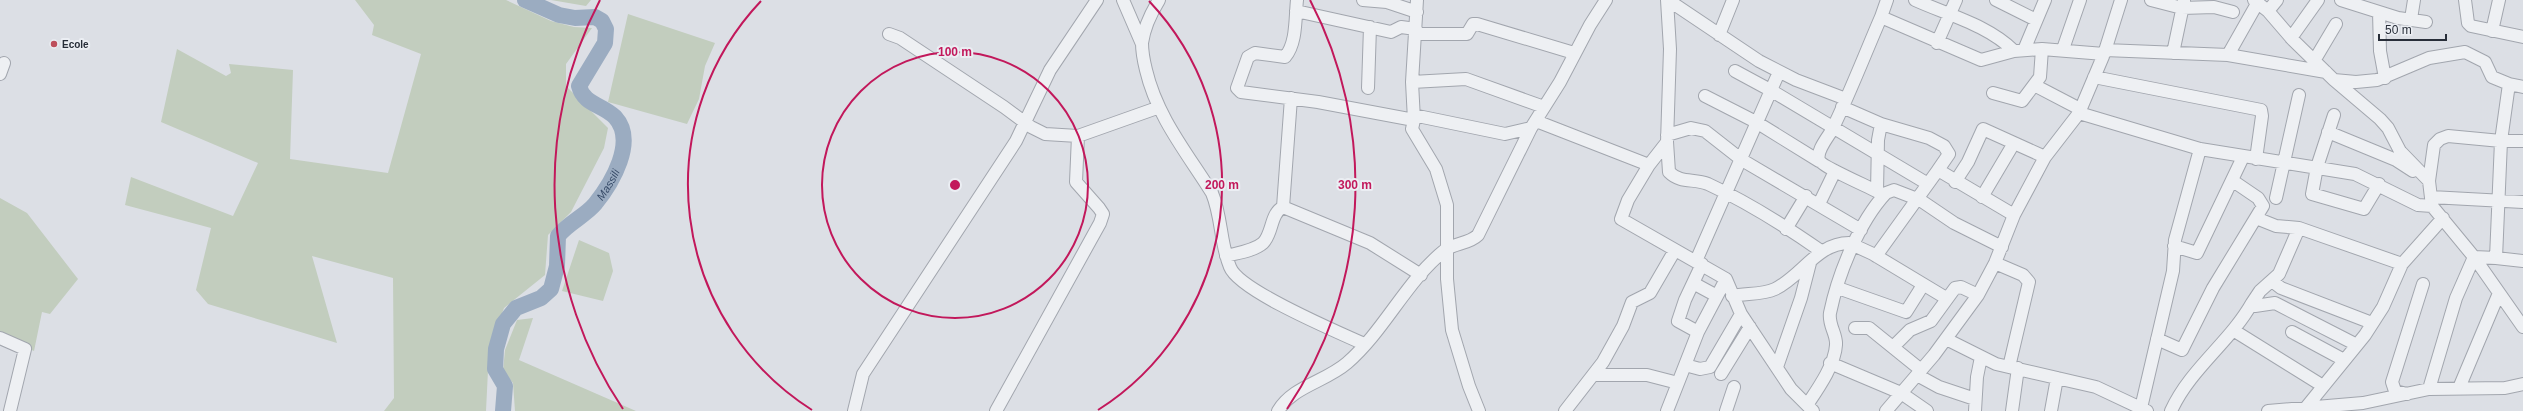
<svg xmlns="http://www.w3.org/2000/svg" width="2523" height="411" font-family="Helvetica,sans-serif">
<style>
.green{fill:#c2cdbe}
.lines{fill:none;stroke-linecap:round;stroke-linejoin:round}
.river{stroke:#9bacc1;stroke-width:16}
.minor-casing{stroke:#a2a6ae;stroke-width:14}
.minor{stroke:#eef0f3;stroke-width:12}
.ring{fill:none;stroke:#c2185b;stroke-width:2}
.poi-dot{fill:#bd4e5b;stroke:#ebeef3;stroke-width:1.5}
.labels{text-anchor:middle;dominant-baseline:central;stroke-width:4;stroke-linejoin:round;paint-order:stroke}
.poi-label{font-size:10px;font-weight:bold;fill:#282e39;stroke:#ebeef3;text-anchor:start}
.water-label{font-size:11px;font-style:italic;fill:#374b68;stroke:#ebeef3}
.centre{fill:#c2185b;stroke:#ebeef3;stroke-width:2}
.ring-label{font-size:12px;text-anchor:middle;font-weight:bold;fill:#c2185b;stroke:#ebeef3;stroke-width:4;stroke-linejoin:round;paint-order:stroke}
</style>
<rect width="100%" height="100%" fill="#dcdfe5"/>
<path class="green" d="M355 0H506L551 21 574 27 592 28 566 64V86L608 128 604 148 571 212 548 235 545 275 504 308 489 350 486 411H384L394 398 393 278 312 256 337 343 208 304 196 290 211 228 125 205 131 177 233 216 258 163 161 122 177 49 226 76 231 73 229 64 293 70 290 159 388 173 421 54 372 35 374 25Z
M551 0H591L586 6Z
M628 14 715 43 705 66 699 99 687 124 608 102Z
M0 198 27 213 78 279 50 314 42 312 34 351 0 336Z
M579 240 609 253 613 271 603 301 562 291Z
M533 318 519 360 636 411H515L513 383 503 371 505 350 517 320Z"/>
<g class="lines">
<path class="river" id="s1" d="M503 411 505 386 495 369 496 349 503 324 516 308 541 298 551 289 557 266 558 236C568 223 585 216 595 204 612 183 637 141 615 117 602 104 584 105 579 86L605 43 606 29 602 21 595 17 575 18 559 15 525 0"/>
<defs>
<path id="minor" d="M1123 0 1142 44
M1159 0C1151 13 1144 28 1142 43 1142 51 1144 62 1146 70 1157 117 1187 153 1212 193 1222 217 1220 243 1230 267 1239 291 1338 332 1364 344
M1297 0C1295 18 1297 43 1285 57L1255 53 1248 57 1237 88 1241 92 1318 102 1414 120
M1363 0 1387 2 1417 12
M1417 0 1412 82 1414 120 1412 129 1436 169 1447 205V279L1452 330 1469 386 1479 411
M1667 0 1670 49 1667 142 1669 172C1681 184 1694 178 1708 184 1745 201 1788 228 1821 251
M1668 0 1759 61 1796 80 1846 99
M1915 0C1948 15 1988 25 2014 51
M1996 0 2036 20
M2151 0 2182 8 2214 7 2233 12
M2254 0 2268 11 2293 40 2334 80 2380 119 2388 128 2400 151 2429 181
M2341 0 2398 18 2426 22
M2465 0 2468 23 2471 26 2523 37
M1296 11 1391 32 1401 27 1416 29
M2268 11 2277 0
M2379 12 2380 51 2385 78
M1881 17 1887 0
M2411 19 2414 0
M2492 31 2499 0
M889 34 900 38 1004 107 1031 127 1045 134 1078 136 1157 108
M1415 34H1467L1473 24H1477L1574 53
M1719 35 1733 0
M2291 38 2318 0
M1937 43 1956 0
M2063 49 2080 0
M2024 50 2045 0
M2105 50 2228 55 2326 72
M2173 53 2184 1
M2228 55 2258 2
M2314 61 2336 24
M1735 71 1772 91 1928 184
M0 74 4 63
M2094 77 2261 110 2262 116 2256 159
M2334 80 2356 82 2377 80 2429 58 2465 52 2485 62 2492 77 2509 84 2523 87
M1412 82 1466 79 1544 107
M2509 84 2501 141H2523
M2034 85 2080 109
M1368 88 1370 27
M1993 93 2022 101 2040 77 2042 49
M1705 96 1756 122 1819 161
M1842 107 1881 124 1929 138 1944 146 1949 154 1938 170
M2079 113 2200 149 2355 174 2418 205 2432 206
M1413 115 1505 134 1531 128
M2334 115 2317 167 2312 194 2364 209 2379 184
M1536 121 1649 165 1667 142
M2328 132 2396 160 2413 171
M1667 135 1691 128 1705 131 1742 160 1861 230
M1649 165 1628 200 1621 219 1726 279 1741 314 1791 389 1813 411
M1955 182 1968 162 1983 129 2045 157
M1877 191 1878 140 1881 124
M1884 195C1874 189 1822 167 1819 160 1816 151 1828 137 1832 130 1850 93 1865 54 1881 17L1981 60 2014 51 2042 49 2104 54
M1982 197 2014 143
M2431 197 2523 202
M2276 198 2299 95
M1819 204 1835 171
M1283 207 1291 98
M2256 218 2276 226 2299 228 2402 264
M1786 229 1806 196
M2174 246 2197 253 2243 157
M1226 256C1237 253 1254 251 1263 243 1273 233 1270 214 1283 207L1370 243 1421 275
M1876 256 1938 170 2014 215
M1696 261 1779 72
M2523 261 2496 258 2501 141 2448 136 2440 139 2434 145 2429 181 2432 206 2474 257 2523 327
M1995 263 2023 275 2029 282 2009 367
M2272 281 2281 288 2372 323
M1693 283 1717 296
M1838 288 1906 312 1923 285
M1732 296C1746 293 1762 295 1775 289 1802 276 1817 243 1849 243L1873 254 1946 298
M2252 303 2260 291 2279 274 2299 228
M1855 328H1869L1921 370
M2233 330 2323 386
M1698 332 1678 321 1685 300 1702 264
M2292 332 2344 360
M0 338 25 349 10 411
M1946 339 1996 364 2096 387 2147 411
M2157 339 2182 350 2213 288 2263 206 2258 198 2233 181
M1893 347 1910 330 1931 321 1955 288 1961 287 1978 295
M1830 363 1901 393 1927 411
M1685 365 1700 369 1710 367 1741 314
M1777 367 1801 298 1810 263
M1721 374 1750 327
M1593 375H1647L1678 383 1667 411
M1917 375 1939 387 1975 399
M1678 383 1698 332 1726 279
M2459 388 2499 293
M2429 389 2456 298 2474 257 2496 258
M2407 394 2395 391 2392 382 2423 284
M1807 405C1817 390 1835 365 1836 345 1837 334 1828 325 1830 313 1838 274 1859 222 1886 193L1894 190 1920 200 1954 223 2002 247
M2141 408 2173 271 2175 240 2200 149
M2304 410 2365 335 2383 307 2402 264 2443 218
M854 411 863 374 1016 141 1050 70 1097 0
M996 411 1100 223 1103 214 1099 208 1076 182 1078 136
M1278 411C1293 386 1325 382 1347 363 1385 330 1406 281 1445 250 1455 243 1469 244 1478 235L1531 128 1560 82 1590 25 1606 0
M1565 411 1603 362 1623 326 1632 302 1650 293 1675 250
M1726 411 1734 387
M1886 411 1934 355 1978 295 1995 263 2014 215 2045 157 2079 113 2104 54 2121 0
M1975 411 1977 377 1981 357
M2012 411 2018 368
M2051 411 2057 378
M2171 411C2190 369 2230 342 2252 303L2255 306 2275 303 2357 345
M2268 411 2363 403 2429 389 2505 388 2523 384"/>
</defs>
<use href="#minor" class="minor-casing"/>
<use href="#minor" class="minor"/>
</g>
<g class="ring">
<circle cx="955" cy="185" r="133"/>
<path d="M812 410A267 267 0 0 1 761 1M1149 1A267 267 0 0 1 1098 410"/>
<path d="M623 409A400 400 0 0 1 600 0M1310 0A400 400 0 0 1 1287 409"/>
</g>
<circle class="poi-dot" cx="54" cy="44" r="4"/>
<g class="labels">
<g class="poi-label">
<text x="62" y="44">Ecole</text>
</g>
<g class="water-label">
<text stroke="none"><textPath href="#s1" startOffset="278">Massili</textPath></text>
</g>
</g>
<circle cx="955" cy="185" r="6" class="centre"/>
<g class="ring-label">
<text x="955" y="56">100 m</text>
<text x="1222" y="189">200 m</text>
<text x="1355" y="189">300 m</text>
</g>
<path d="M2379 34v6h67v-6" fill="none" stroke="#282e39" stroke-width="2"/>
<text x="2385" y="34" font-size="12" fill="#282e39" stroke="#ebeef3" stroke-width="3" paint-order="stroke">50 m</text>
</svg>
